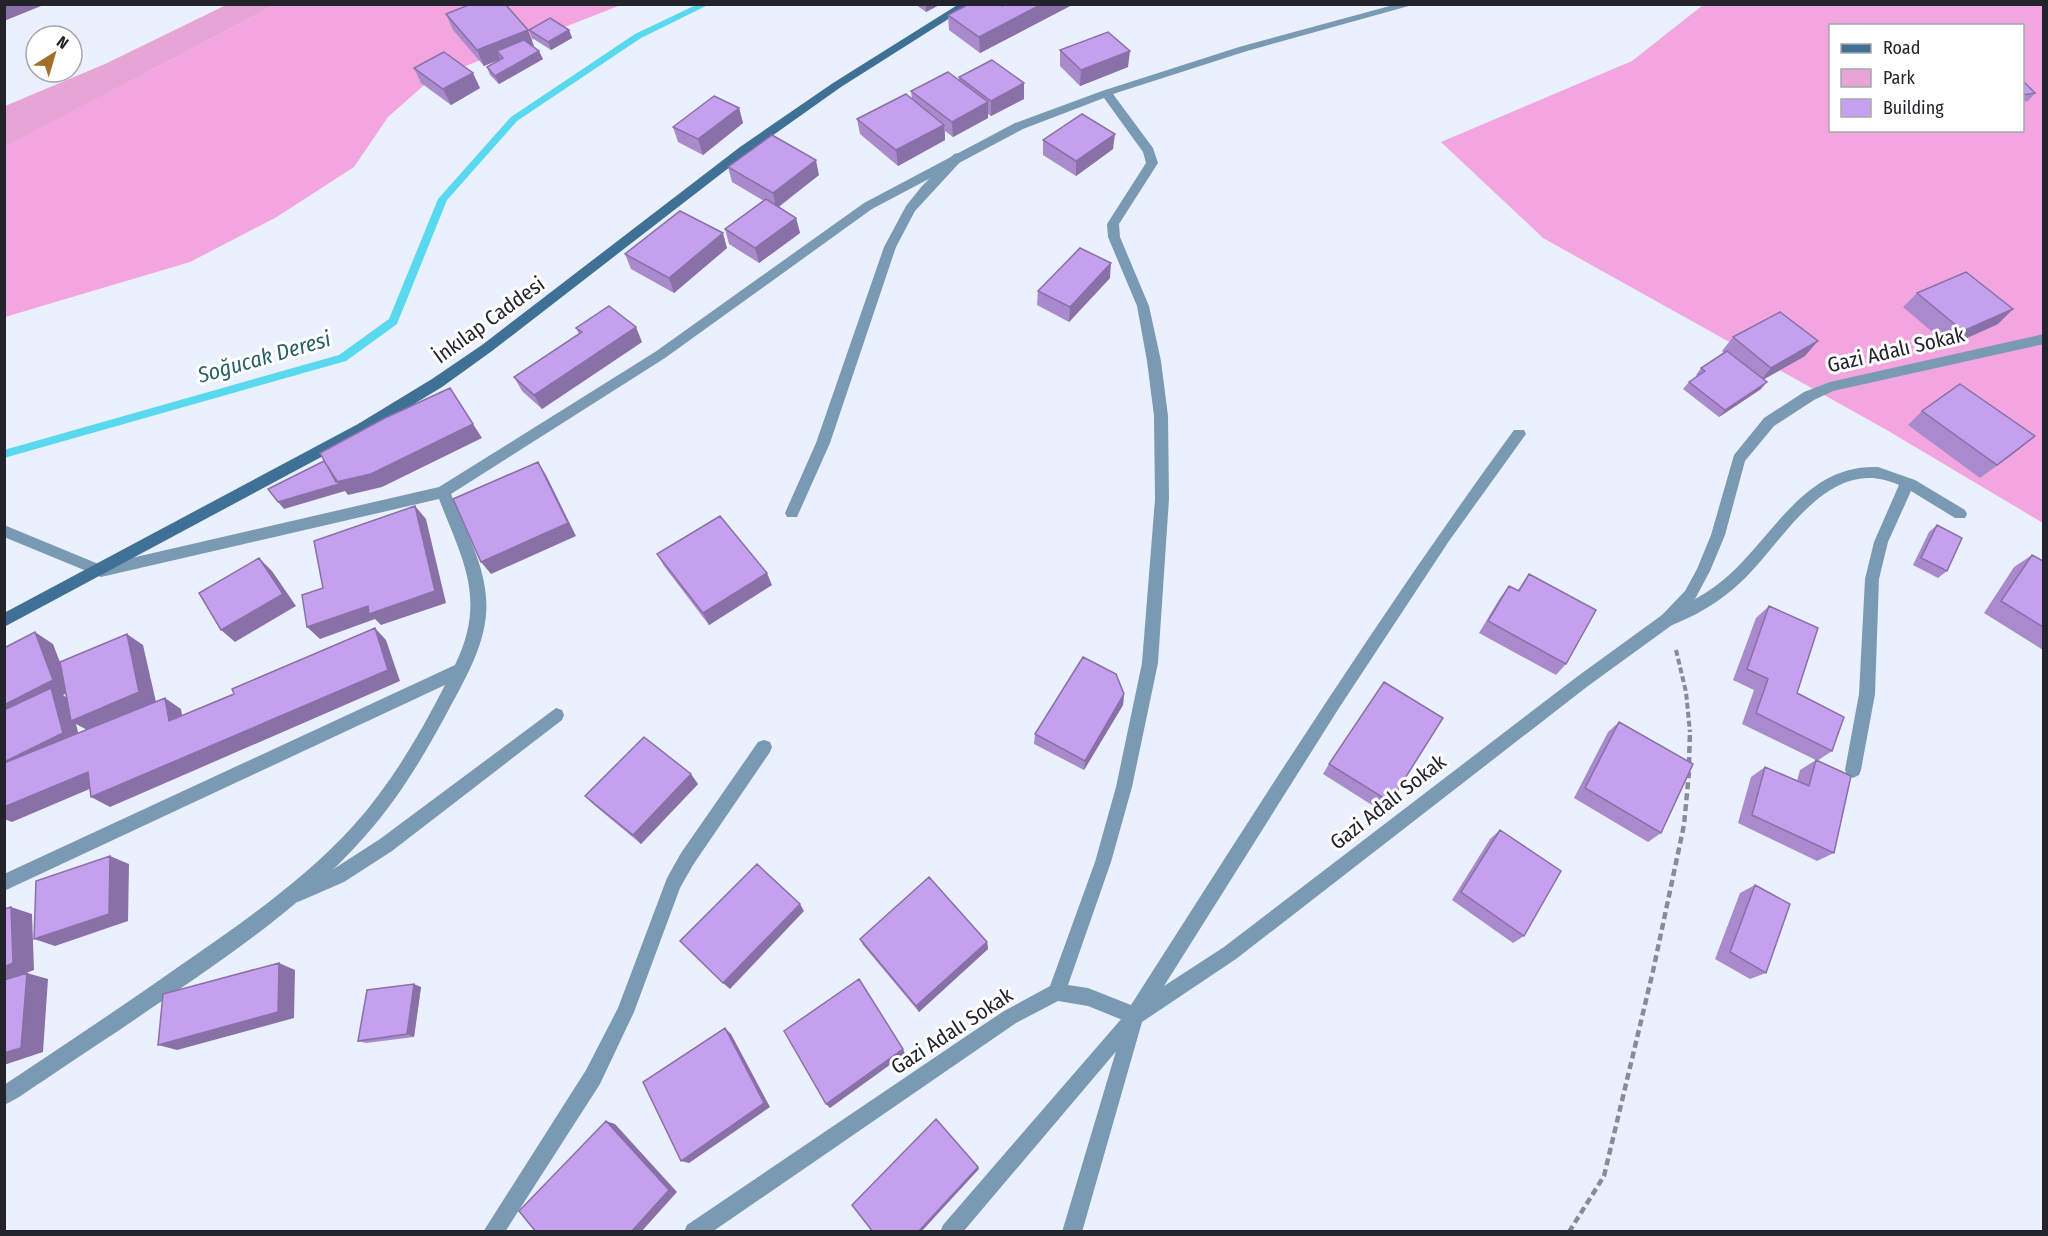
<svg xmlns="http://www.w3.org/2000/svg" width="2048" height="1236" font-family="'Fira Sans Condensed',sans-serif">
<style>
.green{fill:#e6a5d4}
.forest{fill:#f2a5de;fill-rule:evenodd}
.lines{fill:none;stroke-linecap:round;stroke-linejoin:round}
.stream{fill:#58d9ef;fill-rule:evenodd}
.path-far1{stroke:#898c97;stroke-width:4;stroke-dasharray:6 3;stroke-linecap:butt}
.path{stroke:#898c97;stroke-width:4.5;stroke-dasharray:7 4;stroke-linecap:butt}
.lane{fill:#7a9ab4;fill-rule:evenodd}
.street{fill:#7a9ab4;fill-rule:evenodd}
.secondary{fill:#3f7095;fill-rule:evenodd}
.wall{fill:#a98acd}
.shaded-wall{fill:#8970a7}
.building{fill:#c4a0ee;stroke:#8970a7;stroke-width:1.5}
.labels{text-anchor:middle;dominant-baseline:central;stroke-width:6;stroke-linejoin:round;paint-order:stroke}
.street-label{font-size:21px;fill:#23242b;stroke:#fff}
.water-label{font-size:22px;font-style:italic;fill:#295f68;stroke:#fff}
</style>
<rect width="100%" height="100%" fill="#ebf0fe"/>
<path class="green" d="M226 5H275L5 147V106L105 64Z"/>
<path class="forest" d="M275 5H621L430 80 388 117 354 167 275 218 190 262 5 317 4 147Z
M1703 5H2043V523L1885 429 1543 238 1441 142 1632 61ZM1830 26H2022V130H1830Z"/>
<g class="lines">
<path class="stream" d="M698 4H710L641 38 517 121 447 200 397 324 346 361 4 458V450L339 355 389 319 438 199 511 117 635 34Z"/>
<path class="path-far1" d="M1676 650 1686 692 1690 732"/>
<path class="path" d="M1689 764 1690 730
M1569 1232 1604 1176 1653 971 1684 825 1689 772"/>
<path class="lane" d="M958 153 964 157 962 160 915 211 896 247 830 443 797 517H787L785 513 816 443 884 247 906 206 922 186 954 154Z
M1878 467 1915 480 1965 510 1967 514 1965 518H1955L1911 491 1888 542 1879 579 1875 694 1861 770 1859 775 1853 778 1847 775 1845 770 1859 694 1865 579 1874 542 1899 485C1828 452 1783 543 1741 582 1720 602 1694 617 1667 627L1662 625 1659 620 1662 615C1686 605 1709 593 1729 575 1775 534 1806 464 1878 467Z
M556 708 562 710 564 715 562 720 392 851 344 882 298 902 292 900 289 894 292 888 332 870 380 839Z
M1135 1007 1141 1010 1144 1016 1141 1022 963 1232H940L943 1225 1129 1010Z"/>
<path class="street" d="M1397 4H1416L1247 51 1113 94 1153 148 1158 163 1119 224 1120 237 1149 306 1161 361 1168 416 1169 499 1158 663 1132 787 1111 862 1068 985 1088 988 1131 1005C1255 811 1378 616 1514 430H1524L1526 434 1449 541 1339 708 1164 986 1224 947 1578 676 1662 615 1685 591 1697 569 1711 535 1734 455 1764 418 1804 392 1830 382 2044 334V344L1833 391 1814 400 1774 426 1745 461 1725 535 1710 571 1695 599 1672 625 1588 686 1236 959 1142 1022 1082 1232H1062L1125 1021 1088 1006 1058 1001 1016 1023 712 1232H684L687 1225 965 1037 1004 1011 1050 986 1095 862 1116 787 1142 663 1155 499 1154 416 1147 361 1137 306 1108 237 1107 224 1146 163 1143 152 1104 98 1023 129 872 209 665 358 451 494C466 532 490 573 486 615 483 649 464 681 448 711 425 754 399 798 366 835 297 914 204 972 118 1031 93 1047 68 1064 43 1081 30 1089 18 1099 4 1105V1085C64 1045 123 1006 181 965 242 923 304 880 354 825 391 784 420 734 445 685L4 891V874L455 665C487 599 463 561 439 499L101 577 4 537V525L101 565 439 487 655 352 864 203 1015 123 1102 91 1239 47Z
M764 740 770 742 772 747 770 752 693 865 680 888 634 1012 600 1084 505 1232H483L586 1070 618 1008 667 878 681 853 758 742Z"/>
<path class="secondary" d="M959 4H972L841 87 748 153 492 351 442 387 368 432 4 627V613L358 424 432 379 482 345 740 147 833 83Z"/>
</g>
<path class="wall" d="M915 4H941L926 12Z
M1002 6H1070L980 53 949 30 948 15Z
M446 14 534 46H533L543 59 499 84 490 75 487 67 501 59 484 66 453 30Z
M529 30H569L572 38 551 50 532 38Z
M1060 50 1128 67 1080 86 1060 66Z
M414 68 480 88 451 105 421 83Z
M959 77 1024 99 991 116 988 114V118L953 137 945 131V140L898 166 860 134 857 119 912 99 911 91 959 81Z
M2022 80 2035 93 2028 101 2022 102Z
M739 108 743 123 703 155 678 142 673 127Z
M1043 140 1113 149 1076 176 1043 155Z
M728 167 819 175 779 207 796 218 800 233 759 263 729 244 725 229 764 201 732 182Z
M727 248 674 293 631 269 625 254Z
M1110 278 1069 322 1037 305 1038 291Z
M1917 293 1998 324 1949 346 1903 307Z
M576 328 642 342 542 409 522 391 514 377 579 334Z
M1733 337 1805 356 1764 379 1761 389 1719 417 1683 389 1689 382 1697 376 1696 375 1701 368 1724 353 1722 351Z
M1922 411 2035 436 1980 478 1908 425Z
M1937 525 1947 571 1938 578 1913 565 1929 532Z
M657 554 772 585 709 625 664 566Z
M2032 555 2043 561V650L1984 613 2014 567Z
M1529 574 1566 664 1556 675 1479 633 1500 598 1509 586 1518 590Z
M1769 606 1797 693 1832 751 1817 761 1834 853 1817 861 1738 823 1751 777 1765 767 1797 781 1800 770 1816 760 1742 724 1754 690 1733 680 1756 618Z
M1124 694 1123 705 1084 770 1034 744 1035 734Z
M1619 722 1661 833 1648 842 1574 798 1608 732Z
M1329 764 1390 802 1383 812 1323 774Z
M698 784 641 844 594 805 585 796Z
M1500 830 1524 936 1513 943 1452 900 1490 839Z
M1755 885 1766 973 1750 979 1715 959 1740 893Z
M860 939 987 942 988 949 919 1012 863 945Z
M421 987 414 1037 366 1043 358 1041Z"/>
<path class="shaded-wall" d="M4 4H46L4 21Z
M926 4H941L926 12Z
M1042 4H1070V6L980 53 979 37Z
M528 30 534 46 504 58 497 51 500 59 484 66 477 50Z
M569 30 572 38 551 50 548 42Z
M539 51 543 59 499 84 495 76Z
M1130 51 1128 67 1080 86 1081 70Z
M473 73 480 88 451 105 443 89Z
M1024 83V99L991 116V101Z
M988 102V118L953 137 952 122Z
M739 108 743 123 703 155 698 139Z
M944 125 945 140 898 166 896 150Z
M1115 134 1113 149 1076 176V161Z
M816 160 819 175 776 208 773 193Z
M796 218 800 233 759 263 755 248Z
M723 233 727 248 674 293 669 278Z
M1111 263 1110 278 1069 322 1070 307Z
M2013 309 1998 324 1949 346 1963 331Z
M636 327 642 342 542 409 534 395Z
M1818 341 1805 356 1759 382 1771 368Z
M1767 382 1761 389 1719 417 1725 410Z
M450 388 482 438 382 487 348 495 345 491 284 509 278 502 336 482Z
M2035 436 2018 450 1980 478 1997 465Z
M538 462 546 475 576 536 491 574 481 562Z
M415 506 426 519 446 603 381 625 375 619 320 639 307 627Z
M259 558 272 571 296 606 235 642 221 630Z
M767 573 772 585 709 625 703 613Z
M375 628 386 640 400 681 110 807 91 797Z
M35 632 53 644 71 691 63 695 69 699 127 634 143 645 156 702 89 731 76 724 81 744 4 767V705Z
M1124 694 1123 705 1084 770 1085 761Z
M165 698 181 709 185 732 169 721Z
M88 772 106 782 12 822 4 819V807Z
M691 774 698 784 641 844 633 835Z
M110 856 129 864 128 921 55 946 34 939Z
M800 904 804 911 730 989 723 983Z
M11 907 32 914 34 970 4 981V967Z
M987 942 988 949 919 1012 916 1006Z
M279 963 295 970 294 1018 177 1050 158 1045Z
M27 973 48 979 43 1052 4 1065V1053Z
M414 984 421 987 414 1037 407 1034Z
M725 1028 731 1034 770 1107 689 1163 681 1161Z
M903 1049 905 1054 830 1108 826 1104Z
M606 1121 615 1124 677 1192 641 1232H631Z
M978 1167 979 1169 921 1232H918Z"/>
<path class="building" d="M471 4H505L528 30 477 50 446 14Z
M969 4H1000L1002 6 1004 4H1042L979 37 948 15Z
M550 18 569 30 548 42 529 30Z
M1108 32 1130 51 1081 70 1060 50Z
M524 40 539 51 495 76 487 67 503 58 497 51Z
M444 52 473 73 443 89 414 68Z
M992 60 1024 83 991 101 959 77Z
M948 72 988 102 952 122 911 91Z
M2022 80 2035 93 2022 95Z
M906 94 944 125 896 150 857 119Z
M714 96 739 108 698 139 673 127Z
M1082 114 1115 134 1076 161 1043 140Z
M772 135 816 160 773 193 728 167Z
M766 199 796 218 755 248 725 229Z
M680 211 723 233 669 278 625 254Z
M1080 248 1111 263 1070 307 1038 291Z
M1966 272 2013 309 1963 331 1917 293Z
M609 306 636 327 534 395 514 377 582 332 576 328Z
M1780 312 1818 341 1771 368 1733 337Z
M1727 351 1767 382 1725 410 1689 382 1705 371 1701 368Z
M1960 384 2035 436 1997 465 1922 411Z
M450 388 473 424 371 474 336 482 320 453 383 419Z
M324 461 339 484 278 502 268 489Z
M538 462 568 523 481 562 453 499Z
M415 506 435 591 369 614 368 606 307 627 302 595 323 588 314 541Z
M720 516 767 573 703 613 657 554Z
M1937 525 1962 538 1947 571 1921 558Z
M2032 555 2043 561V627L2001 601Z
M259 558 283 594 221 630 199 593Z
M1529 574 1596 610 1566 664 1488 621 1509 586 1519 591Z
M1769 606 1818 628 1797 693 1844 717 1832 751 1756 713 1768 679 1747 669Z
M375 628 388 670 91 797 88 772 4 807V763L165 698 169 721 234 694 232 689Z
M35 632 53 680 4 705V648Z
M127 634 139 692 71 721 60 662Z
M1083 657 1116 674 1124 694 1085 761 1035 734Z
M1384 682 1443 718 1390 802 1329 764Z
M51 688 63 733 4 762V710Z
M1619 722 1693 764 1661 833 1585 788Z
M644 737 691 774 633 835 585 796Z
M1816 760 1851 776 1834 853 1752 815 1765 767 1809 786Z
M1500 830 1561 871 1524 936 1461 892Z
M110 856 109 914 34 939 36 881Z
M757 864 800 904 723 983 680 941Z
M929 877 987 942 916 1006 860 939Z
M1755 885 1790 904 1766 973 1730 952Z
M11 907 13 963 4 967V909Z
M279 963 278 1012 158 1045 163 994Z
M27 973 21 1048 4 1053V980Z
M859 979 903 1049 826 1104 784 1031Z
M414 984 407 1034 358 1041 367 990Z
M725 1028 764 1103 681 1161 643 1082Z
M936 1119 978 1167 918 1232H873L852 1205Z
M606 1121 669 1190 631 1232H536L519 1211Z"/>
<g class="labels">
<g class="street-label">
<text transform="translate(489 320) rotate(-36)">İnkılap Caddesi</text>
<text transform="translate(1896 350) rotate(-13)">Gazi Adalı Sokak</text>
<text transform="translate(1388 802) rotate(-38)">Gazi Adalı Sokak</text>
<text transform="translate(952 1031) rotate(-33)">Gazi Adalı Sokak</text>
</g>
<g class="water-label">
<text transform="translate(264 357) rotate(-16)">Soğucak Deresi</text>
</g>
</g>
<rect width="2048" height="1236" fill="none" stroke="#23242b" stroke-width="12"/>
<rect x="1829" y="24" width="195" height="108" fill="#ffffff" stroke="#a7a7aa" stroke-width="1.5"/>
<rect x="1841" y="44" width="30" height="9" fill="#3f7095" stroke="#a7a7aa" stroke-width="1.5"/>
<text x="1883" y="54" font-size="18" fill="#23242b">Road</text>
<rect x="1841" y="69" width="30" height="18" fill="#e6a5d4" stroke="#a7a7aa" stroke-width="1.5"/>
<text x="1883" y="84" font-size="18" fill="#23242b">Park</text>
<rect x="1841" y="99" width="30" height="18" fill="#c4a0ee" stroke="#a7a7aa" stroke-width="1.5"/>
<text x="1883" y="114" font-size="18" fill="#23242b">Building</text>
<g transform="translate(54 54) rotate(37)"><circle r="28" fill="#ffffff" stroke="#a7a7aa" stroke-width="1.5"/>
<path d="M0-4.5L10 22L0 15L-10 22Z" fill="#a36e27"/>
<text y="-9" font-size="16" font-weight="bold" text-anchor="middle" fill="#23242b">N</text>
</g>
</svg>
